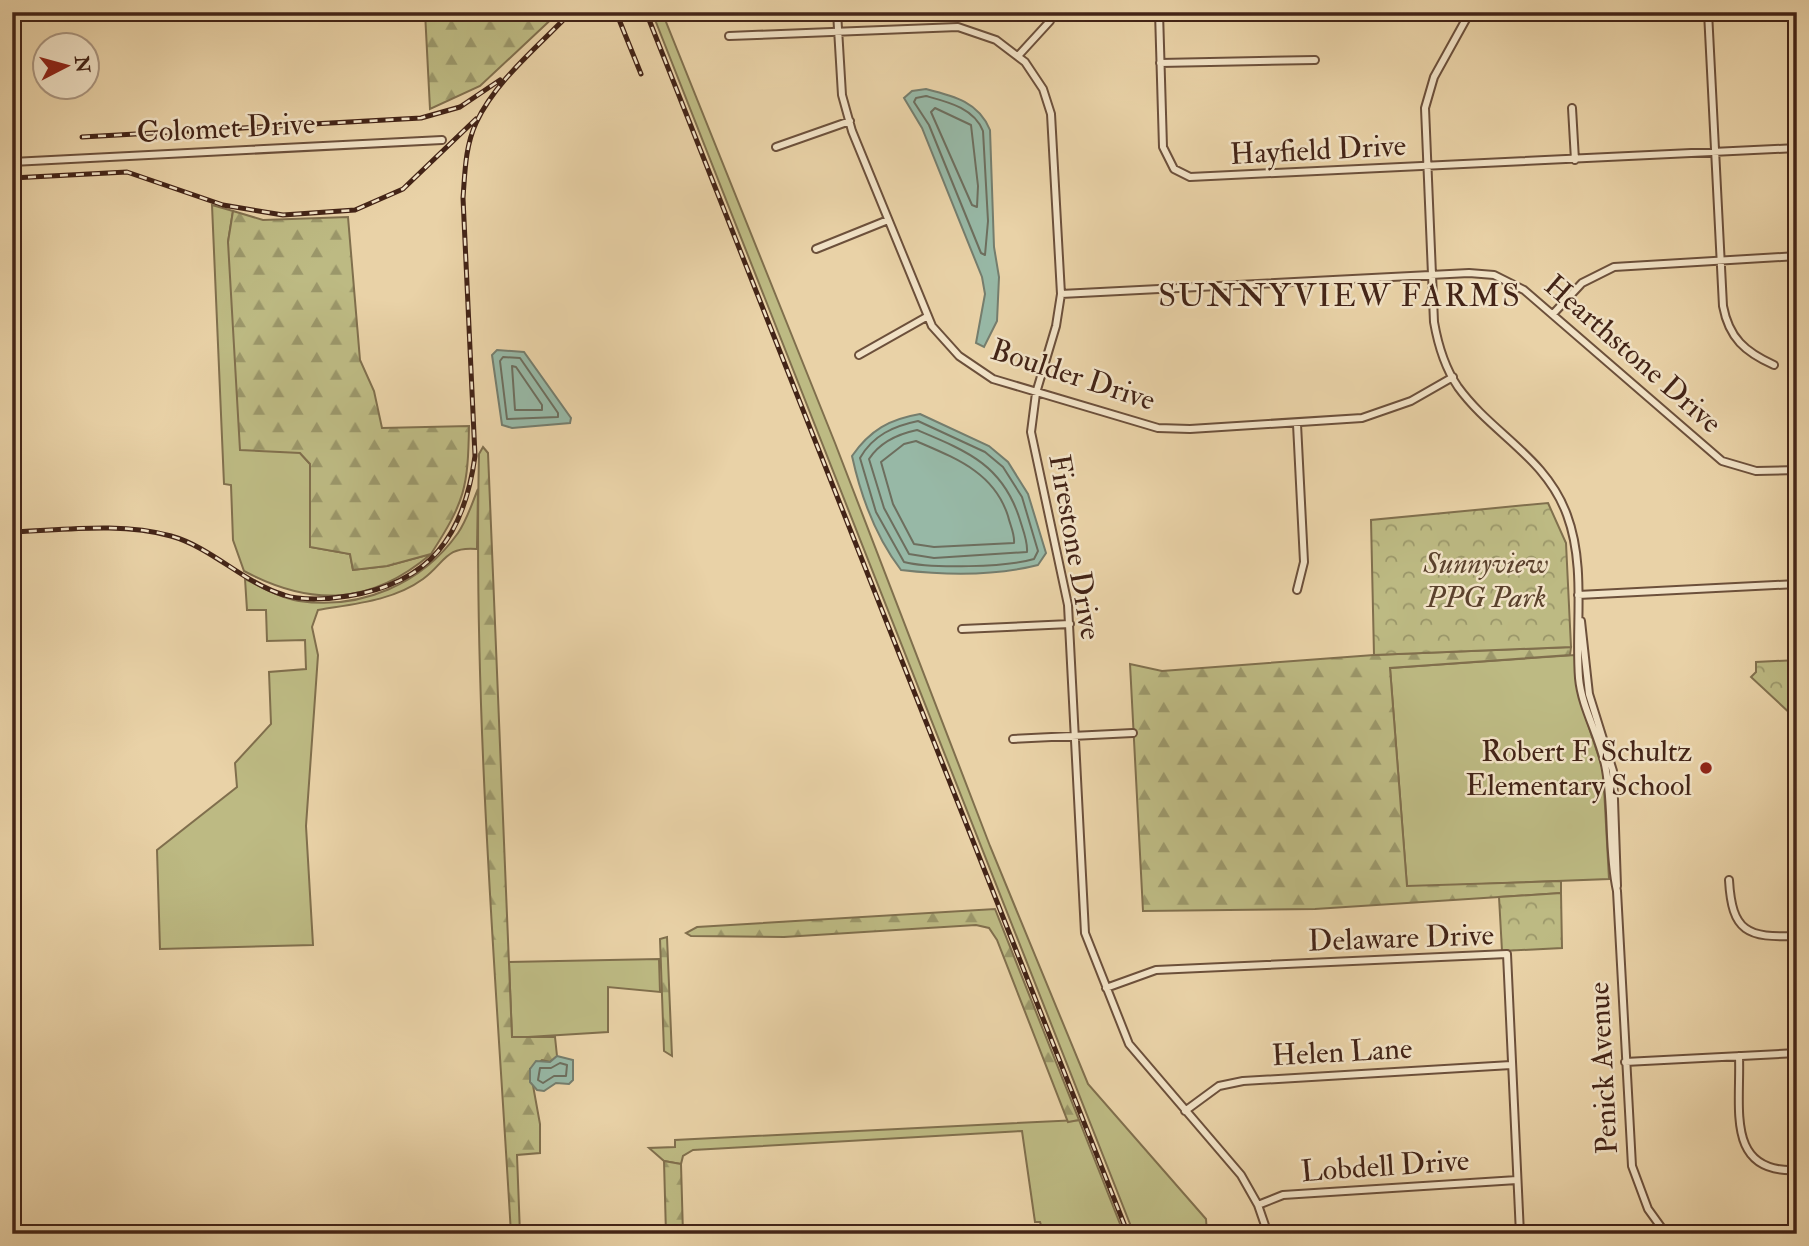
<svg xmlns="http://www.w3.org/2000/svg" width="1809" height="1246" font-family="'IM FELL Double Pica',serif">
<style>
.grass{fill:#bdba83;stroke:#806f4d;stroke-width:2}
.forest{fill:url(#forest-firs);stroke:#806f4d;stroke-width:2}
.park{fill:url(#park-crowns);stroke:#806f4d;stroke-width:2}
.water{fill:#97b8a6;stroke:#757d6d;stroke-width:2}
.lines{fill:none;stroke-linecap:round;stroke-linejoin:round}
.shore{stroke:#6d6e5e;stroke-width:2}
.minor-casing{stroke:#6c503b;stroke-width:10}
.minor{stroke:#f1e2c6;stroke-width:6}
.rail-casing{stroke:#432417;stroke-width:5}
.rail{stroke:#f1e2c6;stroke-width:2.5;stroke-dasharray:8;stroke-linecap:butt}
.poi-dot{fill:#8f2418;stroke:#f1e2c6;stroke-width:2.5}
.labels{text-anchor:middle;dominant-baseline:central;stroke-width:5;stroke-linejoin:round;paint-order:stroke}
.street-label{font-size:30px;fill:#432417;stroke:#f1e2c6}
.park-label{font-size:30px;font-style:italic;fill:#5b422d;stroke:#f1e2c6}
.poi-label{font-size:30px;fill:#432417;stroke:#f1e2c6;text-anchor:end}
.neighbourhood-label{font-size:32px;letter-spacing:2px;fill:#432417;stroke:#f1e2c6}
</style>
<defs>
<pattern id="forest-firs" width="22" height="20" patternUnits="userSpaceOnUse" patternTransform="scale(1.75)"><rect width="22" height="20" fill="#bdba83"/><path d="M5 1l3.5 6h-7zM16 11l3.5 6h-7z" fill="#9b976a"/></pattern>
<pattern id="park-crowns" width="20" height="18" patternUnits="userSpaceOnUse" patternTransform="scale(1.75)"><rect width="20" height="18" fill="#bdba83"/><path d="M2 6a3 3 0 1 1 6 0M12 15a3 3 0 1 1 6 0" fill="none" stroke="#9b976a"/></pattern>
</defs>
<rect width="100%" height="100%" fill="#e9d2a7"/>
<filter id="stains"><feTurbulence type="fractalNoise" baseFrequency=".00286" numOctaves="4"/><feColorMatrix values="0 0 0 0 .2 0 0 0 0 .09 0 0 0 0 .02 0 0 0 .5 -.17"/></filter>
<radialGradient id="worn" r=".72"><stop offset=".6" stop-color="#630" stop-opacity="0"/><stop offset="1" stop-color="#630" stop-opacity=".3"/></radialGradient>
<path class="grass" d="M652 12H662L835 443 990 846 1088 1084 1206 1219 1207 1234H1134Z
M212 205 233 211 228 242 300 453 311 465 310 547 350 554 353 570 387 566 431 554C371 605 312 607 244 571L233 540 231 485 224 484Z
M478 489 477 549C445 546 445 563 423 579 393 601 353 604 318 610L312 627 318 655 306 826 313 945 160 949 157 850 237 787 235 763 271 724 269 672 306 669 305 640 267 641 266 610H247L245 579C262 587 280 598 299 601 361 610 422 584 458 533 467 520 472 503 478 489Z
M1575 655 1579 697 1603 770 1609 879 1407 887 1390 668Z
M659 959 660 992 608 987V1032L512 1038 509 962Z
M1079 1120 1124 1234H1044L1040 1222H1035L1022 1131 693 1150 683 1156 681 1164 664 1161 649 1148 675 1147V1140Z"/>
<path class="forest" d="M425 12H559L480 86 430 109Z
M233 211 263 220 348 217 360 360 374 391 382 428 469 426C468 488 465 501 431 554L387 566 353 570 350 554 310 547V464L300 453 240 450 228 242Z
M483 447 488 453 512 1037H555L557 1056 550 1062 542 1060 530 1069 540 1124V1153L517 1155 520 1234H511C496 976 473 711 479 454Z
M1571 647 1570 655 1390 668 1407 886 1561 881V893L1315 909 1143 911 1130 664 1162 671 1374 655Z
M995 909 1079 1120 1068 1122 997 940 989 928 976 925 784 937 691 936 686 933 697 927Z
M667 937 672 1056 664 1051 660 939Z
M664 1161 681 1164 683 1234H666Z"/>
<path class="park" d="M1548 503 1566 543 1571 647 1374 655 1371 520Z
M1797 660V712L1793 716 1751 677 1756 672V662Z
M1561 893 1562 948 1502 951 1499 897Z"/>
<path class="water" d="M926 89C954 96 979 102 990 130L994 247 999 277 997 321 984 347 976 343 985 294 982 277 922 128 904 98 912 91Z
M497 350 524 352 571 418 570 423 512 428 502 425 492 355Z
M920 414 989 446 1008 462 1028 494 1046 553 1038 565C995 576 944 575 901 570 875 536 861 497 852 456 870 430 890 419 920 414Z
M557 1056 573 1060V1080L569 1084 556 1083 544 1091 537 1090 530 1082V1069L536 1061 550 1062Z"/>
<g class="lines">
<path class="shore" d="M926 96C948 102 974 108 983 131L988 221 985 255 981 253 929 125 914 102 916 98Z
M935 108 971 125 978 186 977 207 972 205 931 112Z
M503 357 520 358 558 413V417L507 419 500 361Z
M512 366 516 367 542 405V410H515Z
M918 421 985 452 1003 467 1022 497 1038 551 1034 559C1007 567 931 569 904 562L876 512 860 458C873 435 894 426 918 421Z
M917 430C967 451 1003 465 1020 520 1023 530 1028 542 1027 552L934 558 909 554 884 508 869 459C880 442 898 434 917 430Z
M916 441C955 458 994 472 1008 516 1010 525 1015 534 1014 543L934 547 914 544 893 504 881 462 904 444Z
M560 1063 567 1065 566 1076H554L543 1083 538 1080 540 1068H551Z"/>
<defs>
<path id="minor" d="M837 12 842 95 852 131 932 326 959 356 993 379 1158 428 1190 429 1362 418 1411 401 1453 377
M1159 12 1163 147 1174 169 1190 177 1797 148
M1470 12 1434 77 1425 108 1434 322C1438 345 1445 368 1458 387 1492 434 1546 457 1567 515 1586 566 1575 625 1579 678 1582 710 1601 738 1606 770 1613 810 1608 851 1617 891L1632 1166 1648 1209 1666 1234
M1708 12 1723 306C1729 338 1745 352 1774 365
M729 36 958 27 996 40 1025 62 1043 89 1051 114 1061 294 1056 326 1036 393 1031 432 1068 605 1085 933 1129 1044 1241 1175 1258 1205 1268 1234
M1018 56 1050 21
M1160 63 1315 60
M1572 108 1575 160
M776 147 850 121
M12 162 442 140
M816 249 888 220
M1061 294 1469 273 1494 275 1524 290 1722 461 1756 471 1797 470
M1553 314 1582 283 1614 267 1797 256
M859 355 928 316
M1297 590 1304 562 1297 424
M1578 595 1797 584
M1581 621 1589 694 1613 771 1617 886
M962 629 1070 624
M1013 739 1133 733
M1729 880C1732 932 1747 938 1797 936
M1106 988 1156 970 1507 954 1520 1234
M1739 1056C1741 1108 1725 1174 1797 1170
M1625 1062 1797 1053
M1185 1111 1219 1086 1243 1081 1511 1065
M1258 1205 1283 1195 1517 1180"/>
</defs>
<use href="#minor" class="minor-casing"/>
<use href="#minor" class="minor"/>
<defs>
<path id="rail" d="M616 12 641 74
M646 12 1128 1234
M82 137 421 118 460 107 500 80
M12 178 127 172 223 205 283 215 355 210 403 189 476 119
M13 532C64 530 121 522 171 536 211 547 244 583 284 595 302 601 330 599 348 596 430 583 464 536 475 456L463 198C465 173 465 147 476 123 496 80 539 46 571 12"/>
</defs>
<use href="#rail" class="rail-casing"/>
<use href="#rail" class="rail"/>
</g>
<circle class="poi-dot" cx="1706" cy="768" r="7"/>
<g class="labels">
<g class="street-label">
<text transform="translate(226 128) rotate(-3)">Colomet Drive</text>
<text transform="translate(1318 150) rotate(-3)">Hayfield Drive</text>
<text transform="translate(1633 354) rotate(41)">Hearthstone Drive</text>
<text transform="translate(1073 375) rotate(18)">Boulder Drive</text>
<text transform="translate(1075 547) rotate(80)">Firestone Drive</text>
<text transform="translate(1401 938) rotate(-2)">Delaware Drive</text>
<text transform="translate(1342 1052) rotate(-3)">Helen Lane</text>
<text transform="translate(1603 1068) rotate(-93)">Penick Avenue</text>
<text transform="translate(1385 1166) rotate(-4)">Lobdell Drive</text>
</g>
<g class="park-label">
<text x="1486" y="563">Sunnyview<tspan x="1486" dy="34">PPG Park</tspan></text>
</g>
<g class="poi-label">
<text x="1692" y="751">Robert F. Schultz<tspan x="1692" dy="34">Elementary School</tspan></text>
</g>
<g class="neighbourhood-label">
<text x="1340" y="296">SUNNYVIEW FARMS</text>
</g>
</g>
<rect width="1809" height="1246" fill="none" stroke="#e9d2a7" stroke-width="42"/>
<rect x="14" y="14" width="1781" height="1218" fill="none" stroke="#432417" stroke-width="3.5"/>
<rect x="21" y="21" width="1767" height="1204" fill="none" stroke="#432417" stroke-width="2"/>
<g transform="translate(66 66) rotate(84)"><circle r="33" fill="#f1e2c6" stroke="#ab9680" stroke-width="2"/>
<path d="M0-5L12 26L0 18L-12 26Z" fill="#8f2418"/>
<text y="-10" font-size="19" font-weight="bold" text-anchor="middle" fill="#432417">N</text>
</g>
<rect width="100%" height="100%" filter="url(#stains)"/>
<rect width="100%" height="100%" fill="url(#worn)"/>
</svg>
